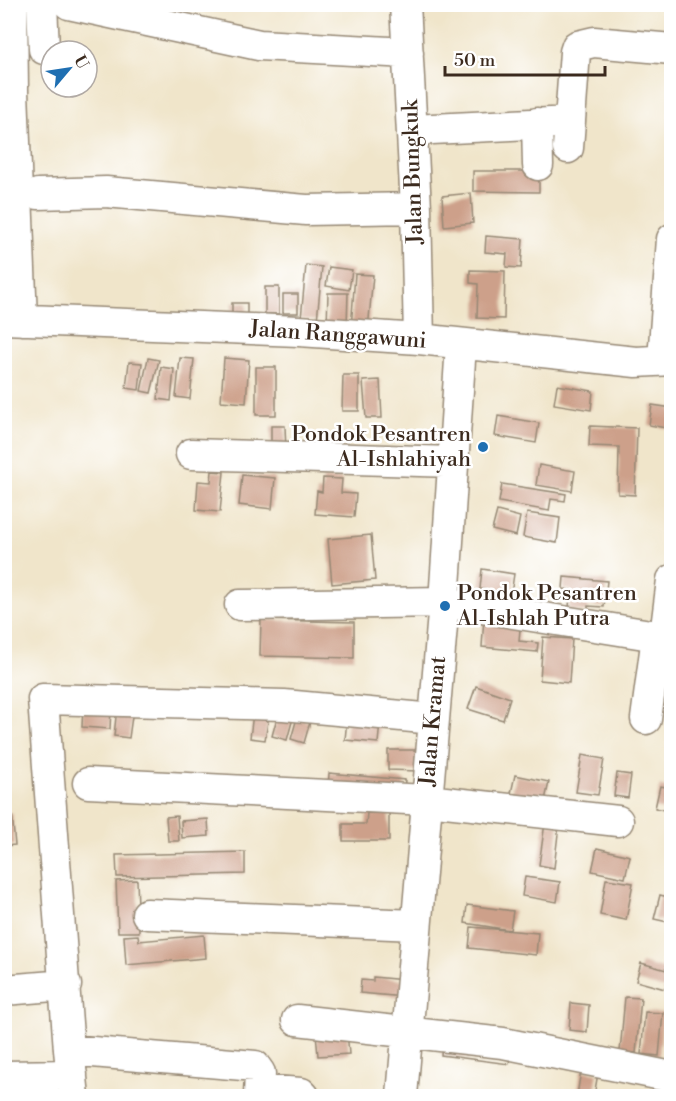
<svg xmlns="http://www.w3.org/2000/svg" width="676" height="1101" font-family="'Libre Bodoni',serif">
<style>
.building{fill:#cda08a}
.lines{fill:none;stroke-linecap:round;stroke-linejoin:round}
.minor-casing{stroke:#968874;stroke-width:33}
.minor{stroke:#fff;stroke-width:30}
.poi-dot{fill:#1f6fb2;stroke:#fff;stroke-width:2}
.labels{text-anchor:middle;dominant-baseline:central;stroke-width:5;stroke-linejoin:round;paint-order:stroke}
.street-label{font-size:22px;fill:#3b2a1e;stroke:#fff}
.poi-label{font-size:22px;fill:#3b2a1e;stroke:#fff;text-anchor:end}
</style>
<rect width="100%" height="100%" fill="#fff"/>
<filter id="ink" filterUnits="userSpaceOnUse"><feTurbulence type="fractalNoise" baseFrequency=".0167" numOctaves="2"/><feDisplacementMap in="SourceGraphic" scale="12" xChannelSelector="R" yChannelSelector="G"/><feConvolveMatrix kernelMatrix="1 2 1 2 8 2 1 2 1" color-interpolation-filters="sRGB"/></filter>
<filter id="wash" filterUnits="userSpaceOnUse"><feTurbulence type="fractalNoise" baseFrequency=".008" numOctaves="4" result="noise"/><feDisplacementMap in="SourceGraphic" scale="24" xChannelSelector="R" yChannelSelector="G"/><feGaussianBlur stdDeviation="1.35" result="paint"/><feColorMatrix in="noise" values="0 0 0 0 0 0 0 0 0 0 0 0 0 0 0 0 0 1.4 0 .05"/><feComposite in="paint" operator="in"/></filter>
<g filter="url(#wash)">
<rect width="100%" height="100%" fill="#f0e5ca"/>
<g id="blocks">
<path class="building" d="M473 171H539V192L473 191Z
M471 193 473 223 444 226 442 196Z
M486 236 523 239 521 268 506 267 507 254 485 252Z
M306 265 322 267 317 321 301 319Z
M329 267 352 270 349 290 326 286Z
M470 270 505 271 504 319 477 318 478 284 470 283Z
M355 274 373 275 368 330 351 329Z
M265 287H279V314H265Z
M328 293H348L347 325H327Z
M283 294H298V313H283Z
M232 303H247V324L232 323Z
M148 358 159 360 151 393 141 391Z
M180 358 194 359 190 399 176 397Z
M224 358 249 360 246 403 221 401Z
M129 362 142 363 139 390 126 388Z
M161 367 174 369 171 401 158 399Z
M256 367H276V415H256Z
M343 375H359V411H342Z
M380 380 382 418H366L363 381Z
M557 385 593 391 591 410 554 404Z
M652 405 672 408V429L649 425Z
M498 416 539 423 536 443 495 436Z
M271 426H285L286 451H271Z
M590 426 637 428 635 495 618 494 619 447 589 446Z
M539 465 575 471 572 491 536 485Z
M212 471 224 472 220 512 196 510 198 481 211 482Z
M242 475 275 478 272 509 239 505Z
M323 478 342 479 341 493 356 494 354 517 315 514 317 491 322 492Z
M502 484 566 494 565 501 551 499 549 511 499 502Z
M497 511 520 517 516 536 492 530Z
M527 513 560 518 557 543 523 537Z
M371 535 375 580 332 584 328 539Z
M482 569 514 574 511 594 480 589Z
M564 577 607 581 604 607 588 606V612L569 610 570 590 563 589Z
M484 617 520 629 519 641 538 643 537 652 482 647Z
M261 620 354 622V658L260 656Z
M543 637 572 639 569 683 540 680Z
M476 686 510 698 503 720 468 709Z
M83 706 111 708 110 729 82 727Z
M117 707 133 709 129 738 114 736Z
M253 713 269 715 265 740 250 738Z
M278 714 293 718 287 740 272 736Z
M297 718 310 722 304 743 291 739Z
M347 719 380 723 378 743 345 740Z
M388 750H419L418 771 388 770Z
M582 755 604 759 598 795 576 792Z
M329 773 405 780 403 798 328 791Z
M617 773 631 775 628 798 614 796Z
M515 775 549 782 544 805 510 798Z
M660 786 672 788V812L655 808Z
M12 813 15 845 4 846V814Z
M367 813H389V841H343V824H366Z
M177 816 179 841H168L166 817Z
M208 819 209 836 182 838 181 821Z
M545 823 559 825 554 868 539 865Z
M597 848 630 856 625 878 592 871Z
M245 852V874L117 877 116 855Z
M525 877 560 882 557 902 522 896Z
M606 879 633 883 626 920 600 915Z
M137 880 139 932H118L116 881Z
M660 895 672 898V923L654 919Z
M467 905 513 911 510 930 465 923Z
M471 927 538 933 536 955 469 948Z
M138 935 139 941 204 935 206 958 126 965 124 936Z
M641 963 670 971 665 989 636 981Z
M373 977 405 980 404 997 360 993 361 980 373 981Z
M625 997 641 998 636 1053 620 1052Z
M571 1003 589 1005 587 1032 569 1030Z
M645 1012 663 1013 659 1056 641 1054Z
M347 1031 349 1054 318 1056 316 1033Z
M443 1038 511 1047 509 1064 441 1055Z
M581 1070 598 1073 594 1096H577Z"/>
</g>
</g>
<g filter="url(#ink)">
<use href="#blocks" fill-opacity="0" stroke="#968874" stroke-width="1.5"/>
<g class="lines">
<defs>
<path id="minor" d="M12 4 13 91 22 320
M42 4 44 49
M69 4 259 45 408 53
M405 4 416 208 419 339
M537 123 538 165
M412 130 570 122
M568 148 575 52 577 46 594 42 672 49
M38 194 106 192 306 210 416 208
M4 319 299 331 419 339 636 362 672 360
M663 359 672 239
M191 454 453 462
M240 605 444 602 657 636 664 633 666 628 672 580
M646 719 657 636
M88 783 427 800 618 821
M147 914 416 925
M4 990 66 985
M297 1020 503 1043 672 1077
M69 1050 255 1066 260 1073 259 1096
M4 1076 72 1075
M260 1090 301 1093 304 1096
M74 1096 69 1050 43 699 284 705 434 719
M402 1096 444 602 461 345"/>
</defs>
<use href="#minor" class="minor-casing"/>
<use href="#minor" class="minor"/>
</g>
</g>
<g class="poi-dot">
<circle cx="483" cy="447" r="6"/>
<circle cx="445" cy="606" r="6"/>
</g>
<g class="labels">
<g class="street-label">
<text transform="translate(413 172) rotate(-92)">Jalan Bungkuk</text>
<text transform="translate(338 335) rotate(4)">Jalan Ranggawuni</text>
<text transform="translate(433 721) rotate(-85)">Jalan Kramat</text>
</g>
<g class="poi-label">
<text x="471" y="434">Pondok Pesantren<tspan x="471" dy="25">Al-Ishlahiyah</tspan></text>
<text x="457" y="593" text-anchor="start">Pondok Pesantren<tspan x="457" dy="25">Al-Ishlah Putra</tspan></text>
</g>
</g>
<rect width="676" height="1101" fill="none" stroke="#fff" stroke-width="24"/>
<g transform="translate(69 69) rotate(61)"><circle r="28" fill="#ffffff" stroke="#b1aaa5" stroke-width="1.5"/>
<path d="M0-4.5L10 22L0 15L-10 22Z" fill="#1f6fb2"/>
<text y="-9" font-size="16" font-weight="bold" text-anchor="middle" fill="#3b2a1e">U</text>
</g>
<path d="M445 66v9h160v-9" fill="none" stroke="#3b2a1e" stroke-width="3"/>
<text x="454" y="66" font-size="18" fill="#3b2a1e" stroke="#ffffff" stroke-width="4.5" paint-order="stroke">50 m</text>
</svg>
